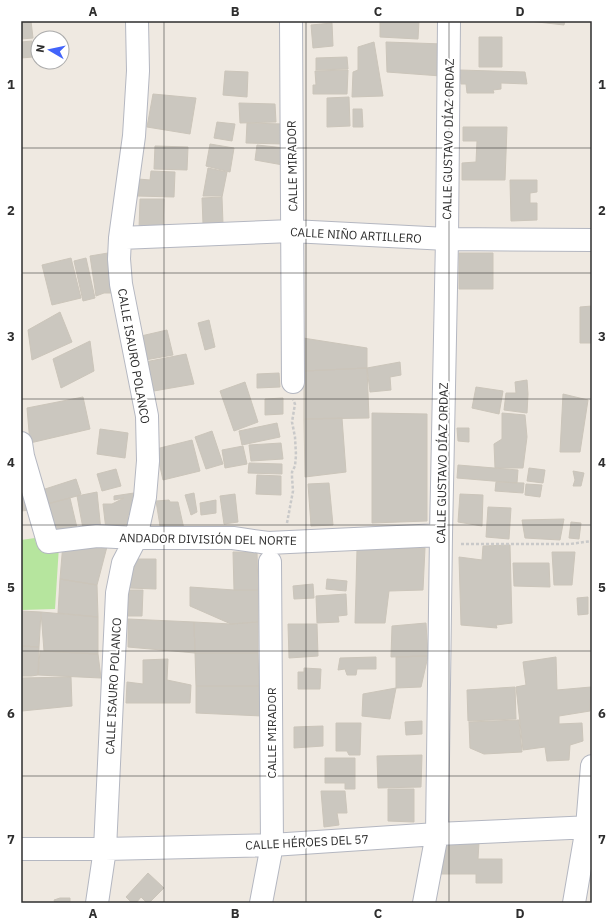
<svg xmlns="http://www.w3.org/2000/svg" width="613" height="924" font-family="'IBM Plex Sans',sans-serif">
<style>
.green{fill:#b6e59e}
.building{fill:#cbc7bf;stroke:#cbc5ba}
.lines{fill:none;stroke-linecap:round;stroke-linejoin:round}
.minor-casing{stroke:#b4b7c1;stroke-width:24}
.path{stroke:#c9c9c9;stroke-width:2.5;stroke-dasharray:3 2;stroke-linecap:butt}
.minor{stroke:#fff;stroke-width:22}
.grid{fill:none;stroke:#2e2e2e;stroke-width:1;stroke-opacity:0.55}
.labels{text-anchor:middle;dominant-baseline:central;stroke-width:4;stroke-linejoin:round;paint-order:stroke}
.street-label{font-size:12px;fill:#2e2e2e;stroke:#fff}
.neatline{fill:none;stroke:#2e2e2e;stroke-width:1.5}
.grid-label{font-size:13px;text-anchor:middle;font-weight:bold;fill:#2e2e2e}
</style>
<rect width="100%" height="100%" fill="#efe9e1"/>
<path class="green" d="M35 538 36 543 41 548 59 546 55 609 21 610V540Z"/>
<path class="building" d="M21 21H31L33 38 21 39Z
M380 21H419L418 39 380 37Z
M529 21H565L564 25Z
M332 23 333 46 313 48 311 25Z
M479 37H502V67H479Z
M32 41 33 57 21 58V42Z
M374 42 383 96 352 97 353 72 358 70V47Z
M386 42 443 44 441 76 387 72Z
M347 57 348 69 316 70V58Z
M348 70 347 94H313V85H316L315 71Z
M460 70 525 72 527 84 501 83V89L493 90 494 93H467L466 84H461Z
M225 71 248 72 247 97 223 95Z
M153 94 196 98 190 134 147 127Z
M349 97 350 126 327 127V98Z
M239 103 275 104 276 122 240 123Z
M353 109H362L363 127H353Z
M217 122 235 124 232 141 214 138Z
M247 123 283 124V144L246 143Z
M463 127H507L505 180H462V163L476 162 477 141H463Z
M210 144 234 148 230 172 206 166Z
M257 145 285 148 283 165 255 160Z
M155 146 188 147 187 170 154 169Z
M208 168 227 172 222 197 221 196H203Z
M151 171 175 172 174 197 137 196 138 179 150 180Z
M510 180H537V192L530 193V203H537V220L511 221Z
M222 197 223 224H203L202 198Z
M140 199H164L163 230 139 229Z
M108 253 114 293H104L96 296 90 256Z
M459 253H493V289H459Z
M71 258 81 298 52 305 42 265Z
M86 258 95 298 83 301 74 261Z
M592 306V343H580V307Z
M60 312 72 342 32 360 28 330Z
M209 320 215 347 205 350 198 323Z
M167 330 173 355 145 360 141 336Z
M303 338 367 348V368L304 371Z
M90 341 94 371 61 388 53 359Z
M186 354 194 384 148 392 145 362Z
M400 362 401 375 390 377 391 390 370 392 367 368Z
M367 368 369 418 304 419V371Z
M279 373 280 387 257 388V374Z
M527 380 528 394 527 413 504 410 506 393H516L515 382Z
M245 382 258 422 234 431 220 391Z
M476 387 503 391 499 414 472 408Z
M563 394 588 400 580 452H560Z
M83 397 90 429 30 443 27 408Z
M283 398V414L265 415V399Z
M372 413 427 414V521L372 523Z
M502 413 525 415 527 437 523 468H495L494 444 502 439Z
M342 418 346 472 305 477 304 419Z
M277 423 280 437 242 445 239 431Z
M457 428H469V442L458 441Z
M100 429 128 433 125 458 97 454Z
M212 431 223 464 206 469 195 437Z
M192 440 200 471 163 480 156 449Z
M281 443 283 459 251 461 249 445Z
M243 446 247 464 225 468 222 450Z
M249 463 282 464V474L248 473Z
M458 465 518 470 517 483 457 478Z
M529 468 545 470 543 483 527 481Z
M116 469 121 486 102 491 97 474Z
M573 471 584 473 581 486H573L575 480Z
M257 475 281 476V495L256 494Z
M76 479 81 494 77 496 47 504 42 490Z
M496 482 524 483 523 493 495 491Z
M329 483 333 525 311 526 308 484Z
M526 484 542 485 540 497 525 495Z
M21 488 31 510 21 511Z
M97 492 101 531 84 534 77 496Z
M134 493V497L132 498 134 513 128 515 129 524 106 530 103 504H112L124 498 114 500V496Z
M194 493 197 512 191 515 185 495Z
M235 494 238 522 224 524 220 496Z
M460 494 483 495 482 526 458 522Z
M70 498 78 532 57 537 47 504Z
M169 500 170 502H178L184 529 161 532 156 501Z
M216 500V513L201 515 200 503Z
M488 507 511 508 509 539 486 537Z
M564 519 560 540 525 538 522 520Z
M571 522 581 523 579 539 569 538Z
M109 539 97 585 60 579 63 543Z
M510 545 512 623 496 625 497 628 461 625 459 557 482 560 483 546Z
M425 548 423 590 389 591 385 623H355L357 550Z
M233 552H257L258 590H234Z
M552 552H575L572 585H554Z
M129 559H156V589L129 588Z
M513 563H549L550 587 514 586Z
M60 579 97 585 98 617 58 613Z
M327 579 347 581 346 591 326 589Z
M313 584 314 598 294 599 293 586Z
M190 587 234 590H258V622L231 624 190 606Z
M129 590H143L142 616H128Z
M346 594 347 615 338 616 339 622 317 623 316 596Z
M588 597V614L578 615 577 598Z
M21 611 41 612 39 647 21 646Z
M41 612 98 617V654L44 651Z
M128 619 194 622 195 653 128 647Z
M194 622 231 624 258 622V653H195Z
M426 623 428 656 391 657 392 626Z
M288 624H317L318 656 289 658Z
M21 646 39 647 38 675 31 676H21Z
M40 651 98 654 101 678 38 675Z
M195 653H258L259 686H196Z
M428 656 421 687 396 688V657Z
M376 657V669H357L356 675H347L345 669 338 670 340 658Z
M556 657 557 690 591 687 590 711 559 716V724L582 723 583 741 570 745 569 760 547 761 545 747 523 750 516 687 526 685 523 662Z
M168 659 167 680 191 685 190 703H126L127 682 143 684V660Z
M304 668 321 669 320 689H298V672H304Z
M71 677 72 706 22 711 21 704V678Z
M196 686H259L262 716 196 713Z
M515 687 516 719 468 721 467 690Z
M396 688 390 719 362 716 363 694Z
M519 720 522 752 484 754 470 748 469 722Z
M422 721V734L406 735 405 722Z
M336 723H361L360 755H349L347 751H336Z
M323 726V746L294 748V727Z
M422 755 421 787 378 788 377 756Z
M325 758H355V789H345V783H325Z
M388 789H414V822L388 821Z
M321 791H345L347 813H337L339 825 324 827Z
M441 842H479L478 859H502V883H476V874H440Z
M148 873 164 888 149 903H147L141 897 136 903H132L126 897Z
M60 898H70V903H55L54 900Z"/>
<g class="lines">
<defs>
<path id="minor" d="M291 21 293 382
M120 238 292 231 447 239 592 240
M21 443 23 456 48 542 97 536 136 538H233L268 543 441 535
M21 849H105L272 845 437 834 592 827
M97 903 105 849 117 593 123 563 136 538 145 497 148 461 147 416 121 284 119 259 120 238 134 136 138 71 137 21
M261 903 272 845 270 562
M424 903 437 834 441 535 447 239 449 21
M574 903 587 827 592 766"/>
</defs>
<use href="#minor" class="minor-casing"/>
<path class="path" d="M287 523 293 491 292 477V472L295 466 296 455 295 437 292 422 295 404 293 400
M461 544H570L592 541"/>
<use href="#minor" class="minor"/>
</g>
<path class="grid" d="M164 21V903M306 21V903M449 21V903M21 148H592M21 273H592M21 399H592M21 525H592M21 651H592M21 776H592"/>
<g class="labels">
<g class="street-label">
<text transform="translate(448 139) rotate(-89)">CALLE GUSTAVO DÍAZ ORDAZ</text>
<text transform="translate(292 166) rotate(-91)">CALLE MIRADOR</text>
<text transform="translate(356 235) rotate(3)">CALLE NIÑO ARTILLERO</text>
<text transform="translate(134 356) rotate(80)">CALLE ISAURO POLANCO</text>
<text transform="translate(442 463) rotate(-89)">CALLE GUSTAVO DÍAZ ORDAZ</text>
<text transform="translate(208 539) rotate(1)">ANDADOR DIVISIÓN DEL NORTE</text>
<text transform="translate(113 686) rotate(-87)">CALLE ISAURO POLANCO</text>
<text transform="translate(271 733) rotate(-90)">CALLE MIRADOR</text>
<text transform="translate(307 842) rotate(-3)">CALLE HÉROES DEL 57</text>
</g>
</g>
<rect width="613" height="924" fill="none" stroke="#ffffff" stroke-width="44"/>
<g transform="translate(50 50) rotate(279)"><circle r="19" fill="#ffffff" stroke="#ababab"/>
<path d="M0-3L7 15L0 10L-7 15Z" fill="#4264fb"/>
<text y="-6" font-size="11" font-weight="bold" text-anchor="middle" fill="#2e2e2e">N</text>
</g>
<rect x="22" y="22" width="569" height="880" class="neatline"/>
<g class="grid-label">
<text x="93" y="16">A</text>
<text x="235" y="16">B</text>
<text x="378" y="16">C</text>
<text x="520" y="16">D</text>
<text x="11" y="89">1</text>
<text x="602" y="89">1</text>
<text x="11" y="215">2</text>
<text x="602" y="215">2</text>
<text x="11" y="341">3</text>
<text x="602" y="341">3</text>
<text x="11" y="467">4</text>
<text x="602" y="467">4</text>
<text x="11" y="592">5</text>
<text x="602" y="592">5</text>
<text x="11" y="718">6</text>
<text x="602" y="718">6</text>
<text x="11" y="844">7</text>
<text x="602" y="844">7</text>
<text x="93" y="918">A</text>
<text x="235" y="918">B</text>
<text x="378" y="918">C</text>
<text x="520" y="918">D</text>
</g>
</svg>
